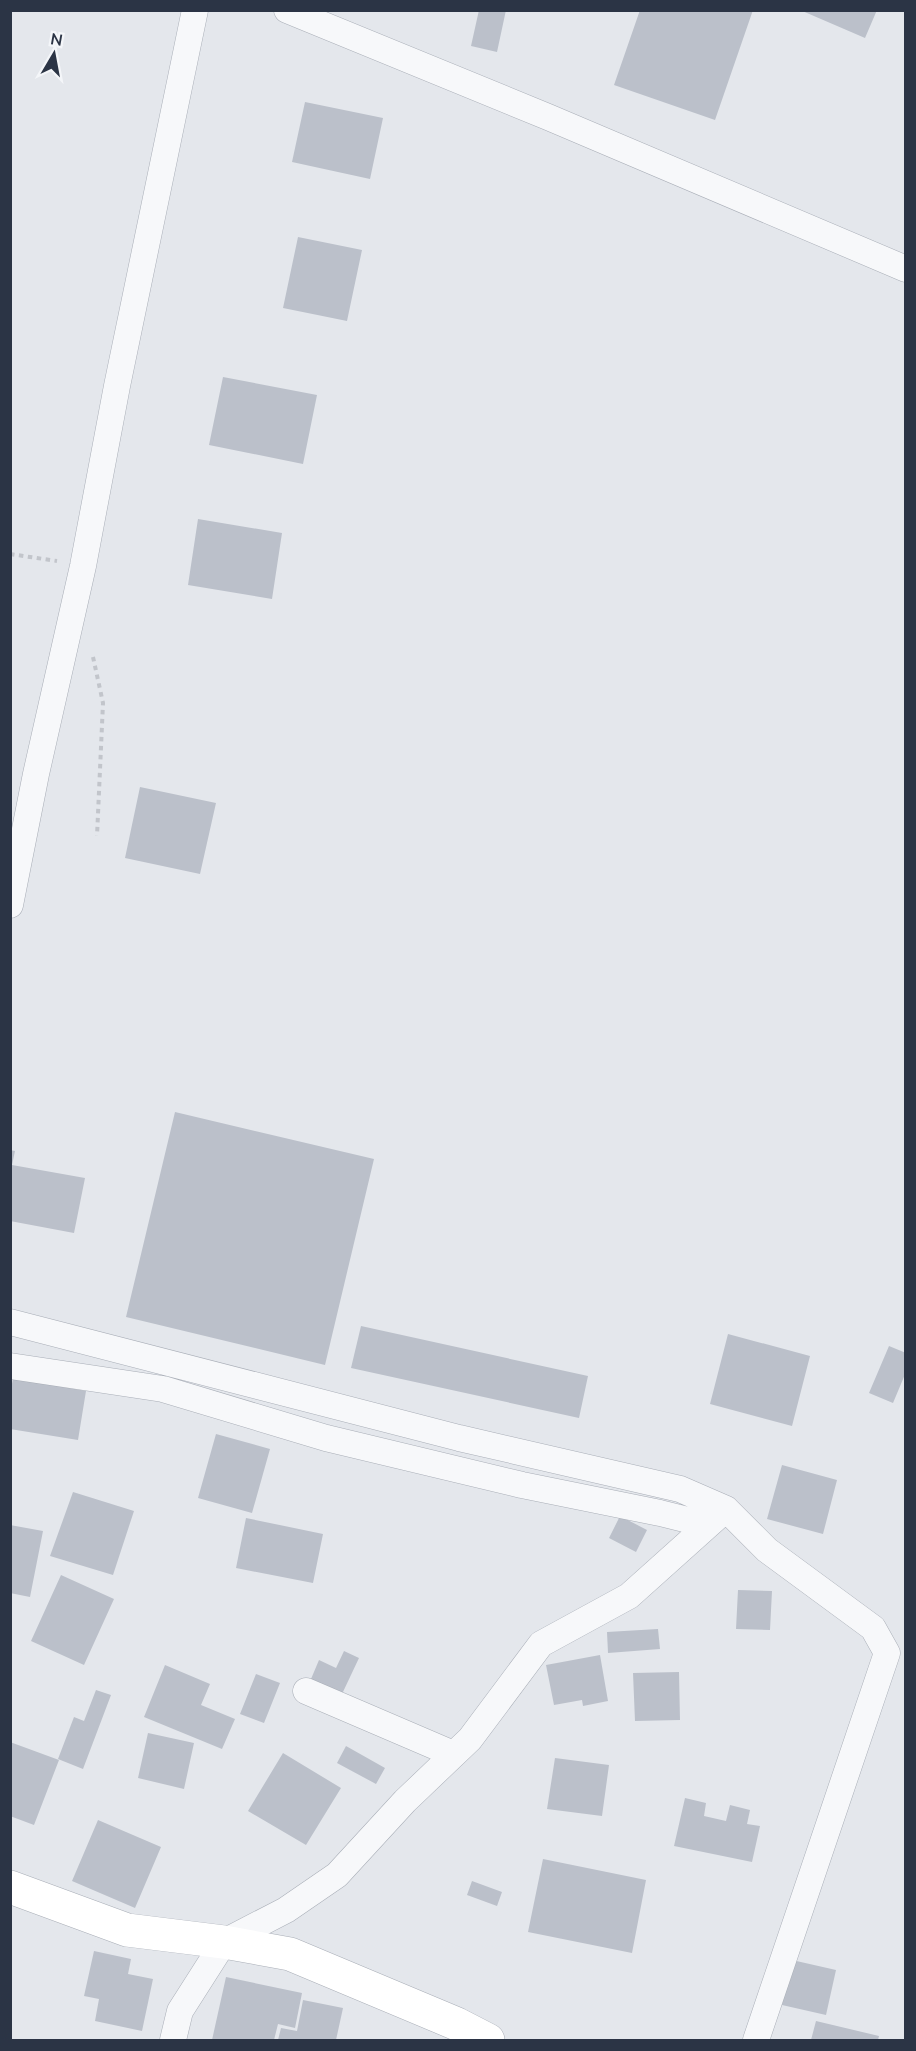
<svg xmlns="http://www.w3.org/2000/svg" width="916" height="2051" font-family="'Nunito Sans',sans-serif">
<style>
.building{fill:#bbc0ca}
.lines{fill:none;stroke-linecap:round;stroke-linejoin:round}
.street-casing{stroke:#a9aeb7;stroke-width:27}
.secondary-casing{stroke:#a9aeb7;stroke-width:34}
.path{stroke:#c2c5cb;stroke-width:4;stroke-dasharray:4.5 4.5;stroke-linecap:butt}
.street{stroke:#f7f8fa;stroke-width:26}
.secondary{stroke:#fff;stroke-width:33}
</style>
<rect width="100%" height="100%" fill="#e4e7ec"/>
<path class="building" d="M479 10H506L497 52 471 46Z
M640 10H753L715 120 614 85Z
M800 10H877L865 38Z
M305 102 383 118 370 179 292 162Z
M298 237 362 250 347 321 283 308Z
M223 377 317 395 303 464 209 445Z
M198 519 282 533 272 599 188 585Z
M140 787 216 803 200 874 125 858Z
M175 1112 374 1159 325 1365 126 1317Z
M10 1150 15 1151 12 1165 85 1178 74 1233 10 1221Z
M361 1326 588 1376 579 1418 351 1368Z
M728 1334 810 1356 792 1426 710 1404Z
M889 1346 906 1353V1372L893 1403 869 1393Z
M13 1378 86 1391 78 1440 10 1429V1395Z
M216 1434 270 1449 252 1513 198 1498Z
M782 1465 837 1480 823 1534 767 1519Z
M73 1492 134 1511 113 1575 50 1556Z
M620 1516 647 1530 636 1552 609 1538Z
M246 1518 323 1534 313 1583 236 1568Z
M10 1525 43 1531 30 1597 10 1593Z
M61 1575 114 1599 84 1665 31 1641Z
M738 1590 772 1591 770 1630 736 1629Z
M658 1629 660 1649 608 1653 607 1632Z
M344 1651 359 1658 342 1694 311 1679 319 1660 336 1668Z
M600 1655 608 1701 583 1706 582 1700 554 1705 546 1665Z
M165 1665 210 1684 201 1705 235 1719 222 1749 144 1717Z
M679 1672 680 1720 635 1721 633 1673Z
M256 1674 280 1683 264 1723 240 1714Z
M96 1690 111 1695 83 1769 58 1759 74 1717 84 1721Z
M148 1733 194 1743 184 1789 138 1778Z
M10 1742 59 1760 34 1825 10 1816Z
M346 1746 385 1768 376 1784 337 1763Z
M283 1753 341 1788 306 1845 248 1811Z
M555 1758 609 1765 602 1816 547 1809Z
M685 1798 706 1803 704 1816 726 1821 730 1805 750 1810 747 1824 760 1826 752 1862 674 1846Z
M98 1820 161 1847 135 1908 72 1881Z
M543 1859 646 1880 632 1953 528 1932Z
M472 1881 502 1892 497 1906 467 1895Z
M94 1951 131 1959 128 1974 153 1979 142 2031 95 2021 99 1999 84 1996Z
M792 1960 836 1970 826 2015 782 2005Z
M226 1977 302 1993 295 2028 278 2024 274 2040H212Z
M303 2000 343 2008 336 2040H278L281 2028 297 2031Z
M816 2021 879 2036 878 2040H811Z"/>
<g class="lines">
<defs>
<path id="street" d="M287 10 548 117 906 269
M10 905 36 774 83 566 117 386 195 10
M10 1322 459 1438 680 1489 726 1509 629 1596 541 1644 470 1739 405 1801 337 1875 286 1910 224 1942 180 2011 173 2040
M10 1366 163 1389 326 1438 522 1485 660 1513 708 1525
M726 1509 767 1550 873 1628 887 1653 756 2040
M306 1691 453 1754"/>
<path id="secondary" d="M10 1887 127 1930 224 1942 290 1954 457 2024 488 2040"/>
</defs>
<use href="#street" class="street-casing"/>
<use href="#secondary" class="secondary-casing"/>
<path class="path" d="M10 554 57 561
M93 657 103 703 97 836"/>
<use href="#street" class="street"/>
<use href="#secondary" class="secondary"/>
</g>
<rect width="916" height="2051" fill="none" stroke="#2b3445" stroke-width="24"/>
<g transform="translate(54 54) rotate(10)" stroke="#f4f6f9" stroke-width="4.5" paint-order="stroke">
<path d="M0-4.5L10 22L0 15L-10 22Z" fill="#2b3445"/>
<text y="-9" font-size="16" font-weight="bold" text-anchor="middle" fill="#2b3445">N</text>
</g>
</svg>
